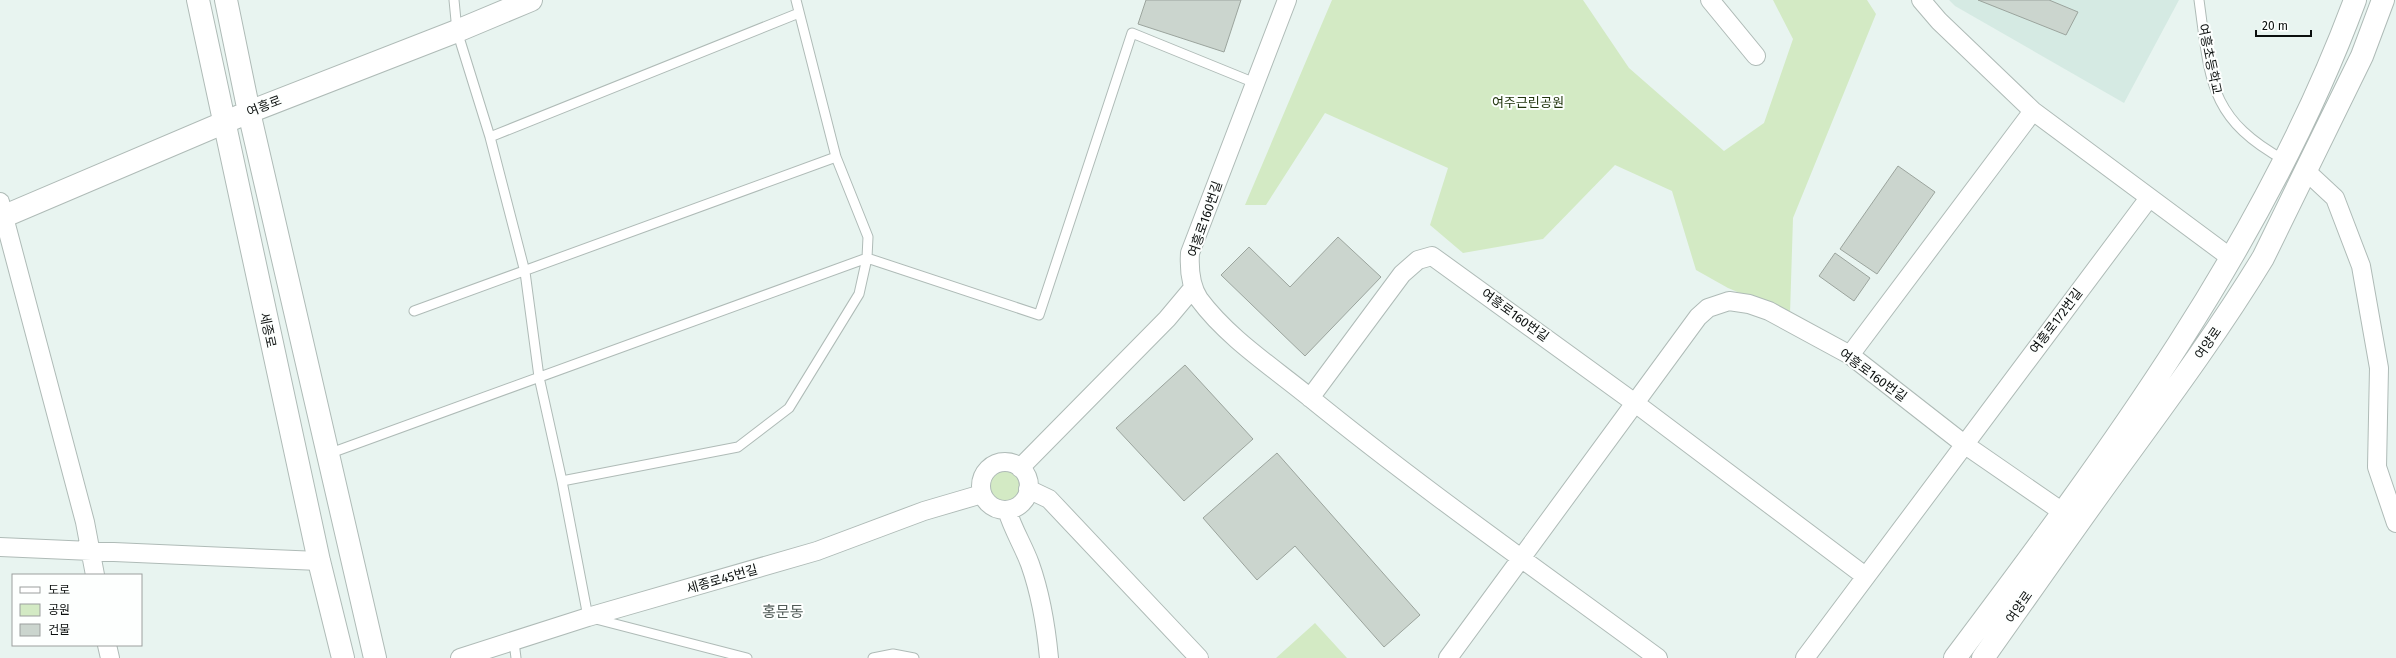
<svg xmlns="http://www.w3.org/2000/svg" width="2396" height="658" font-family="'Fira Sans','Noto Sans KR',sans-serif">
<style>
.built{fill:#d5eae3}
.green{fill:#d3eac4}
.building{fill:#cbd5ce;stroke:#9ba49d}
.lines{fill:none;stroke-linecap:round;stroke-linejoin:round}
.service-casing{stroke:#afbbb7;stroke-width:11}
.minor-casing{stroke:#afbbb7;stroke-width:20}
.tertiary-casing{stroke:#afbbb7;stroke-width:24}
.service{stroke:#fff;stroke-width:9}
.minor{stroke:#fff;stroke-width:18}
.tertiary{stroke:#fff;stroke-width:22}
.labels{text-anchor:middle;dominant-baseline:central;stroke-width:4;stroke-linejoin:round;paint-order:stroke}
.street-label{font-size:13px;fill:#0b0f0e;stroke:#fdfffe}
.park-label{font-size:13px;fill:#21350e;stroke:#fdfffe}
.quarter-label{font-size:15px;fill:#505b57;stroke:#fdfffe}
</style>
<rect width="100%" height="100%" fill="#e8f4f0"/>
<path class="built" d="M1949 0H2179L2124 103 1955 6Z"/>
<path class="green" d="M1332 0H1583L1629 68 1724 151 1764 123 1793 39 1773 0H1867L1876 14 1793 218 1790 314 1728 288 1696 270 1672 191 1615 165 1543 239 1463 253 1430 225 1448 168 1325 113 1266 205H1245Z
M990 486a15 15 0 1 1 30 0a15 15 0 1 1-30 0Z
M1315 623 1347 658H1276Z"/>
<path class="building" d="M1146 0H1241L1224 52 1138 24Z
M1978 0H2049L2078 12 2066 35Z
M1898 166 1935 192 1877 274 1840 249Z
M1338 237 1381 277 1305 356 1221 275 1249 247 1290 287Z
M1835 253 1870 278 1854 301 1819 276Z
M1185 365 1253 439 1184 501 1116 428Z
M1277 453 1420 615 1384 647 1295 546 1257 580 1203 518Z"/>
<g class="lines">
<defs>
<path id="service" d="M454 0 457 31 490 137 525 272 539 377 562 481 588 617 747 658
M2199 0C2210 79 2208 118 2284 160
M490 137 799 13
M414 311 836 157
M328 454 867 258 1039 315 1132 33 1255 83
M562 481 738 447 789 408 859 294 867 258 868 237 836 157 796 0
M514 642 516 658
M873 658 893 654 914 658"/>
<path id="minor" d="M1287 0 1190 253C1189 269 1190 285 1199 299 1227 337 1271 366 1308 396 1421 488 1541 572 1658 658
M1710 0 1756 56
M1921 0 1939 21 2033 111 2231 258
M2306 171 2335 198 2361 266 2379 368 2377 467 2396 523
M0 202 85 522 95 575
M1850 355 2033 111
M1310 398 1402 274 1418 260 1432 256 1635 403 1865 576
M981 486a24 24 0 1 1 48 0a24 24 0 1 1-48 0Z
M1020 468 1167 319 1193 288
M1028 489 1049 499 1199 658
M1007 510C1013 530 1023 545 1030 564 1041 595 1046 626 1049 658
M0 547 319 561
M107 645 110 658
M460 658 588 617 817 551 924 511 982 494
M1448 658 1698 317 1708 308 1729 301 1749 304 1769 311 1850 355 1964 444 2064 513
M1805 658 2149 198"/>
<path id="tertiary" d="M198 0 319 561 343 658
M226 0 249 112 375 658
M0 218 249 112 457 31 531 0
M1955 658C2109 453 2265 243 2355 0
M1983 658C2027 596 2070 534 2115 472 2166 402 2218 332 2263 258L2362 56 2383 0"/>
</defs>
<use href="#service" class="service-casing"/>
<use href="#minor" class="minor-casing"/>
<use href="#tertiary" class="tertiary-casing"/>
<use href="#service" class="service"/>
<use href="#minor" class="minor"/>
<use href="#tertiary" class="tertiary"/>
</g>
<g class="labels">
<g class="street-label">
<text transform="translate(2210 59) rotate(78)">여흥초등학교</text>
<text transform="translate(264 106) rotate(-21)">여흥로</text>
<text transform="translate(1205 219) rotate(-71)">여흥로160번길</text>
<text transform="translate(1515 315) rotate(36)">여흥로160번길</text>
<text transform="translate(2056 321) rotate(-53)">여흥로172번길</text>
<text transform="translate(268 330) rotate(78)">세종로</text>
<text transform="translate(2208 343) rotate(-55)">여양로</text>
<text transform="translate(1873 375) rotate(36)">여흥로160번길</text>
<text transform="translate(722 579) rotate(-16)">세종로45번길</text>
<text transform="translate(2019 607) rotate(-55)">여양로</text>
</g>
<g class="park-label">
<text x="1528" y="102">여주근린공원</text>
</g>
<g class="quarter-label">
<text x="783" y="612">홍문동</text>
</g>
</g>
<rect x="12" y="574" width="130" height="72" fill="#fdfffe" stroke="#9c9f9e"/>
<rect x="20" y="587" width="20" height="6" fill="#ffffff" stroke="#9c9f9e"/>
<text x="48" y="594" font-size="12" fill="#0b0f0e">도로</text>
<rect x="20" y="604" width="20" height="12" fill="#d3eac4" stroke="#9c9f9e"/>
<text x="48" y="614" font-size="12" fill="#0b0f0e">공원</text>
<rect x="20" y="624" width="20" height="12" fill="#cbd5ce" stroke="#9c9f9e"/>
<text x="48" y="634" font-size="12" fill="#0b0f0e">건물</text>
<path d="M2256 30v6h55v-6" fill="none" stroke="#0b0f0e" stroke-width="2"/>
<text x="2262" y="30" font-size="12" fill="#0b0f0e" stroke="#fdfffe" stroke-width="3" paint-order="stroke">20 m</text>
</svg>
